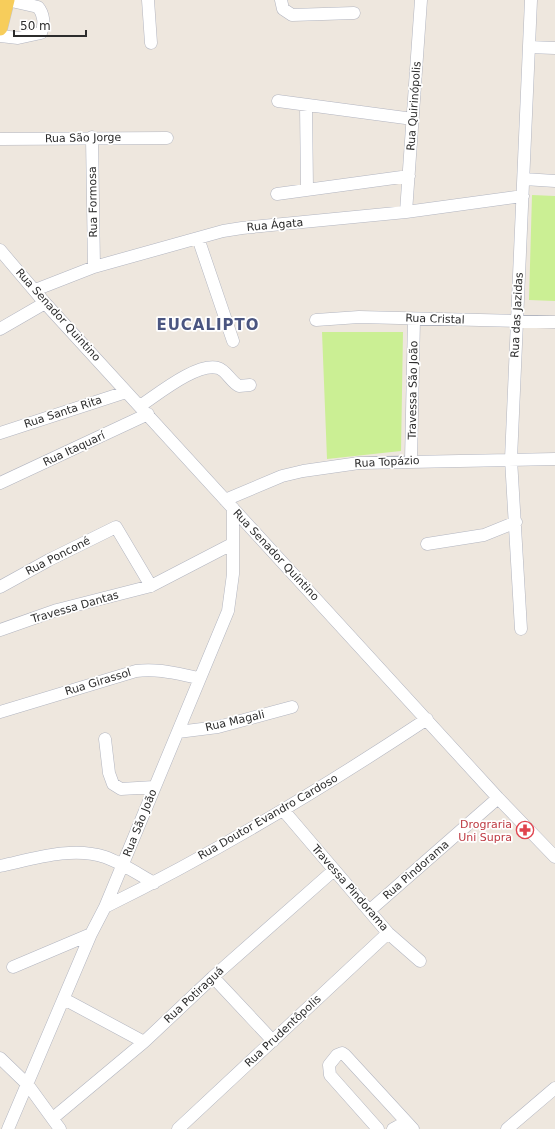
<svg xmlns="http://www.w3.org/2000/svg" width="555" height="1129" font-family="'DejaVu Sans',sans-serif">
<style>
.pitch{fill:#cbef94}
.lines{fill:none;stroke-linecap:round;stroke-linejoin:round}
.minor-casing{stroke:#b2b5c0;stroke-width:13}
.major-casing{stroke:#c8c8c8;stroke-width:16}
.minor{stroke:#fff;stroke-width:12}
.major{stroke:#f7cd5b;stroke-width:15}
.labels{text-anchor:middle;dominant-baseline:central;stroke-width:3.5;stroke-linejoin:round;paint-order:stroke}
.street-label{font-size:11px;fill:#2c2c2c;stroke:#fff}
.health-label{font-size:11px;fill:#be3a42;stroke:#fff;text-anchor:end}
.district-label{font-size:15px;font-weight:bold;letter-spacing:1px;fill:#4a5580;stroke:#fff}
</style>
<rect width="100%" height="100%" fill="#eee7de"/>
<path class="pitch" d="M532 195 555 196V301L529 300Z
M322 332H403L401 451 327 459Z"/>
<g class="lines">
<defs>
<path id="minor" d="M148 0 151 43
M281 0 283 9 292 15 354 13
M0 36 18 38 41 33C45 25 44 14 38 7L7 0
M529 47 555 48
M278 101 413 119
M306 105 307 189
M92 137 94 267
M0 139 167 138
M524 179 555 181
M277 194 409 176
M406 212 421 0
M198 238 233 341
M0 250 45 303 498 798 555 857
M35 290 94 267 223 231 242 228 406 212 523 196
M316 320 359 317 555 322
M0 329 45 303
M140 406C157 395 197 362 218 368 226 370 231 382 239 386L250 385
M0 433 126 392
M411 461 414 319
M0 483 148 414
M225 500 282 476 303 471 359 463 555 459
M427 544 484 535 516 522
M0 587 49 560 116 527 151 586
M521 629 511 459 531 0
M0 630 57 610 151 586 232 544
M0 712 136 671C158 668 178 674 199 678
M178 732 218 727 292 707
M105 739 109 773 113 784 121 789 154 787
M284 811 388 933 420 961
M0 866C33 859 72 846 105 857 122 863 138 874 154 883
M105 907C217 852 323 788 427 719
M369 911 498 798
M13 967 91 934
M213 977 273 1041
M64 999 144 1042
M0 1058 28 1085 60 1129
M53 1118 144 1042 213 977 333 871
M8 1129 91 934 105 907 228 611 233 574V508
M178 1129 388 933
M378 1129 330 1075 329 1065 337 1055 342 1053 345 1055 413 1129
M393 1129 406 1122
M507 1129 555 1088"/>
<path id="major" d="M0 28 7 0"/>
</defs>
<use href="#minor" class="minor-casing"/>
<use href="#major" class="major-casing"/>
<use href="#minor" class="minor"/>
<use href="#major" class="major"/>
</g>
<defs>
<symbol id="pharmacy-ring" viewBox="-11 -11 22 22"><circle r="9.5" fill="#fff" stroke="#e0444e" stroke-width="1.5"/><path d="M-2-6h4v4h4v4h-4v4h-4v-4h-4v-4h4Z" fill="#e0444e"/></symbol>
</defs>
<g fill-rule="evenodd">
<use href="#pharmacy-ring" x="515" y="820" width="20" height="20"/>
</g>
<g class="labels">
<g class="street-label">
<text transform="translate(414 106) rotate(-86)">Rua Quirinópolis</text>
<text transform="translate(83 138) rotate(-1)">Rua São Jorge</text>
<text transform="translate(93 202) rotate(-91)">Rua Formosa</text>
<text transform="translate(275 225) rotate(-5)">Rua Ágata</text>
<text transform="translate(58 315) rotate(48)">Rua Senador Quintino</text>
<text transform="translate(517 315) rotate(-87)">Rua das Jazidas</text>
<text transform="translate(435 319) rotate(2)">Rua Cristal</text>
<text transform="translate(413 390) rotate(-89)">Travessa São João</text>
<text transform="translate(63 412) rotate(-18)">Rua Santa Rita</text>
<text transform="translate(74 449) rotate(-25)">Rua Itaquarí</text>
<text transform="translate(387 462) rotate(-3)">Rua Topázio</text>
<text transform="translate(276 555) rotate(47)">Rua Senador Quintino</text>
<text transform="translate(58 556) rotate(-27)">Rua Ponconé</text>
<text transform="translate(75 607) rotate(-16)">Travessa Dantas</text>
<text transform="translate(98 682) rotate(-17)">Rua Girassol</text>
<text transform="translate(235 721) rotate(-13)">Rua Magali</text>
<text transform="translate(268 817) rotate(-30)">Rua Doutor Evandro Cardoso</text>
<text transform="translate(140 823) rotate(-68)">Rua São João</text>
<text transform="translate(416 870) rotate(-41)">Rua Pindorama</text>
<text transform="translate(350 888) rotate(49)">Travessa Pindorama</text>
<text transform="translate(194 995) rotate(-43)">Rua Potiraguá</text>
<text transform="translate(283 1031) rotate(-43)">Rua Prudentôpolis</text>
</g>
<g class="health-label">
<text x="512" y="824">Drograria<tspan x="512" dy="13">Uni Supra</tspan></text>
</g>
<g class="district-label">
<text x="208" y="325">EUCALIPTO</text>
</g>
</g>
<path d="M14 30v6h72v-6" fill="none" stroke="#2c2c2c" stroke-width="2"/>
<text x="20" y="30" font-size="12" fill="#2c2c2c" stroke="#ffffff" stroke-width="3" paint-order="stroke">50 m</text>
</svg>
